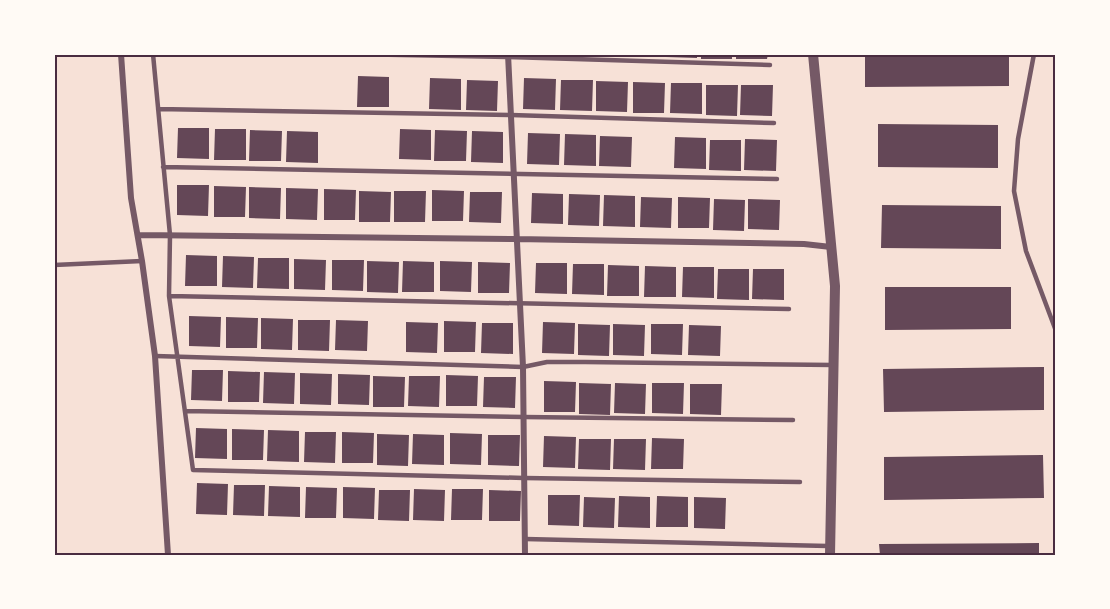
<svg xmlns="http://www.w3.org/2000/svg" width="1110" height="609" font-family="'Roboto Condensed',sans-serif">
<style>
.building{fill:#644757}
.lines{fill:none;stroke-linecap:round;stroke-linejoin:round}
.service{stroke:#755966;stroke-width:4.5}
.minor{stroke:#755966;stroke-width:6}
.tertiary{stroke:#755966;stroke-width:10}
.neatline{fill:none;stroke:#4a2c40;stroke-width:2}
</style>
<rect width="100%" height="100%" fill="#f7e1d7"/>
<path class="building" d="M628 54H659V57L628 56Z
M666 54H697V58L666 57Z
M701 54H732V59H701Z
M736 54H768L767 59H736Z
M865 54H1009V86L865 87Z
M358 76 389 77V107H357Z
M430 78 461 79V110L429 109Z
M524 78 556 79 555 110 523 109Z
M467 80 498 81 497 111 466 110Z
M561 80H593L592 111 560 110Z
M596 81 628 82 627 112 596 111Z
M633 82 665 83 664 113H633Z
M671 83H702V114L670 113Z
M706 85H738L737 116 706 115Z
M741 85H773L772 116 740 115Z
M878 124 998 125V168L878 167Z
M178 128H209V159L177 158Z
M215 129H246V160H214Z
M400 129 431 130V160L399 159Z
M250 130 282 131 281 161H249Z
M435 130 467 131 466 161H434Z
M287 131 318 132V163L286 162Z
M472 131 503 132V163L471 162Z
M528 133 560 134 559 165 527 164Z
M565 134 596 135V166L564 165Z
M600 136 632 137 631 167 599 166Z
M675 137 706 138V169L674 168Z
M745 139 777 140 776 171 744 170Z
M710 140H741V171L709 170Z
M177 185H209L208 216 177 215Z
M214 186 246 187 245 217H214Z
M249 187 281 188 280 219 249 218Z
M286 188 318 189 317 220 286 219Z
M324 189 356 190 355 220H324Z
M432 190 464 191 463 221H432Z
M359 191 391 192 390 222H359Z
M394 191H426L425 222H394Z
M470 192H502L501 223 469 222Z
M532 193 563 194V224L531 223Z
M569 194 600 195 599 226 568 225Z
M604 195 635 196V227L603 226Z
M641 197 672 198 671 228 640 227Z
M678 197 710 198 709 228H678Z
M714 199 745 200 744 231 713 230Z
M748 199 780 200 779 230 748 229Z
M882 205 1001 206V249L881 248Z
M186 255 217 256V286H185Z
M223 256 254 257 253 288 222 287Z
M258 258H289V289L257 288Z
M294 259 326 260 325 290 294 289Z
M332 260H364L363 291 332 290Z
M367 261 399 262 398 293 367 292Z
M403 261 434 262V292H402Z
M440 261 472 262 471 292 440 291Z
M478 262 510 263 509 293H478Z
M536 263H567V294L535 293Z
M573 264H604V295L572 294Z
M608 265 639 266V296H607Z
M645 266 676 267V297H644Z
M683 267H714V298L682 297Z
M718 269H749V300L717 299Z
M753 269H784V300L752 299Z
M885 287H1011V329L885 330Z
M189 316 221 317 220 347 189 346Z
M226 317 258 318 257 348H226Z
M261 318 293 319 292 350 261 349Z
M298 320H330L329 351 298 350Z
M336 320 368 321 367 351 335 350Z
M444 321 476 322 475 352H444Z
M406 322 438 323 437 353 406 352Z
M543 322 575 323 574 354 542 353Z
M482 323H513V354L481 353Z
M578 324 610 325 609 356 578 355Z
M613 324 645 325 644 356 613 355Z
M651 324H683L682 355 651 354Z
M689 325 721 326 720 356 688 355Z
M1044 367V410L884 412 883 369Z
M192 370H223L222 401 191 400Z
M228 371 260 372 259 402H228Z
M264 372 295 373 294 404 263 403Z
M300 373 332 374 331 405 300 404Z
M338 374 370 375 369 405 338 404Z
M446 375 478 376 477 406H446Z
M373 376 405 377 404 407H373Z
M409 376H440L439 407 408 406Z
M484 377H516L515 408 483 407Z
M544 381 576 382 575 412H544Z
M579 383 611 384 610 415 579 414Z
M615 383 646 384 645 414 614 413Z
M652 383H684L683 414 652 413Z
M690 384H722L721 415 690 414Z
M196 428 227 429V459L195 458Z
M232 429 264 430 263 460H232Z
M268 430 299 431V462L267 461Z
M305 432H336L335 463 304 462Z
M342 432 374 433 373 463H342Z
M450 433 482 434 481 465 450 464Z
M377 434 409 435 408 466 377 465Z
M413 434 444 435V465L412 464Z
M488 435H520L519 466 488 465Z
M544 436 576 437 575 468 543 467Z
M652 438 684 439 683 469H651Z
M579 439H611L610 470 578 469Z
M614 439H646L645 470 613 469Z
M1043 455 1044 498 884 500V457Z
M197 483 228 484 227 515 196 514Z
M234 485H265L264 516 233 515Z
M269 486 300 487V517L268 516Z
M306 487 337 488 336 518H305Z
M343 487 375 488 374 519 343 518Z
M414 489 445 490 444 521 413 520Z
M452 489H483L482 520H451Z
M379 490H410L409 521 378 520Z
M489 490 521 491 520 521H489Z
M548 495H580L579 526 548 525Z
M619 496 650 497V528L618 527Z
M657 496 688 497V527H656Z
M584 497 615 498 614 528 583 527Z
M694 497 726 498 725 529 694 528Z
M1039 543V555H880L879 544Z"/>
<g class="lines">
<path class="service" d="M153 54 170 235 169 296 193 470 524 478 800 482
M349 54 508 57 770 65
M1034 54 1018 139 1014 191 1026 251 1056 331
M158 109 511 115 774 123
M163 167 777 179
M54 265 142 261
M169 296 789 309
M155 356 523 367 547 362H585L833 365
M185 411 524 417 793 420
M525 539 828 546"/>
<path class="minor" d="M121 54 131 198 142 261 155 356 168 555
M508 54 523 367 525 555
M138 235 516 239 804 244 831 247"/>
<path class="tertiary" d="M813 54 835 286 830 555"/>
</g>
<rect width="1110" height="609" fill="none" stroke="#fffaf5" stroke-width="111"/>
<rect x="56" y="56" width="998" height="498" class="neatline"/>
</svg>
